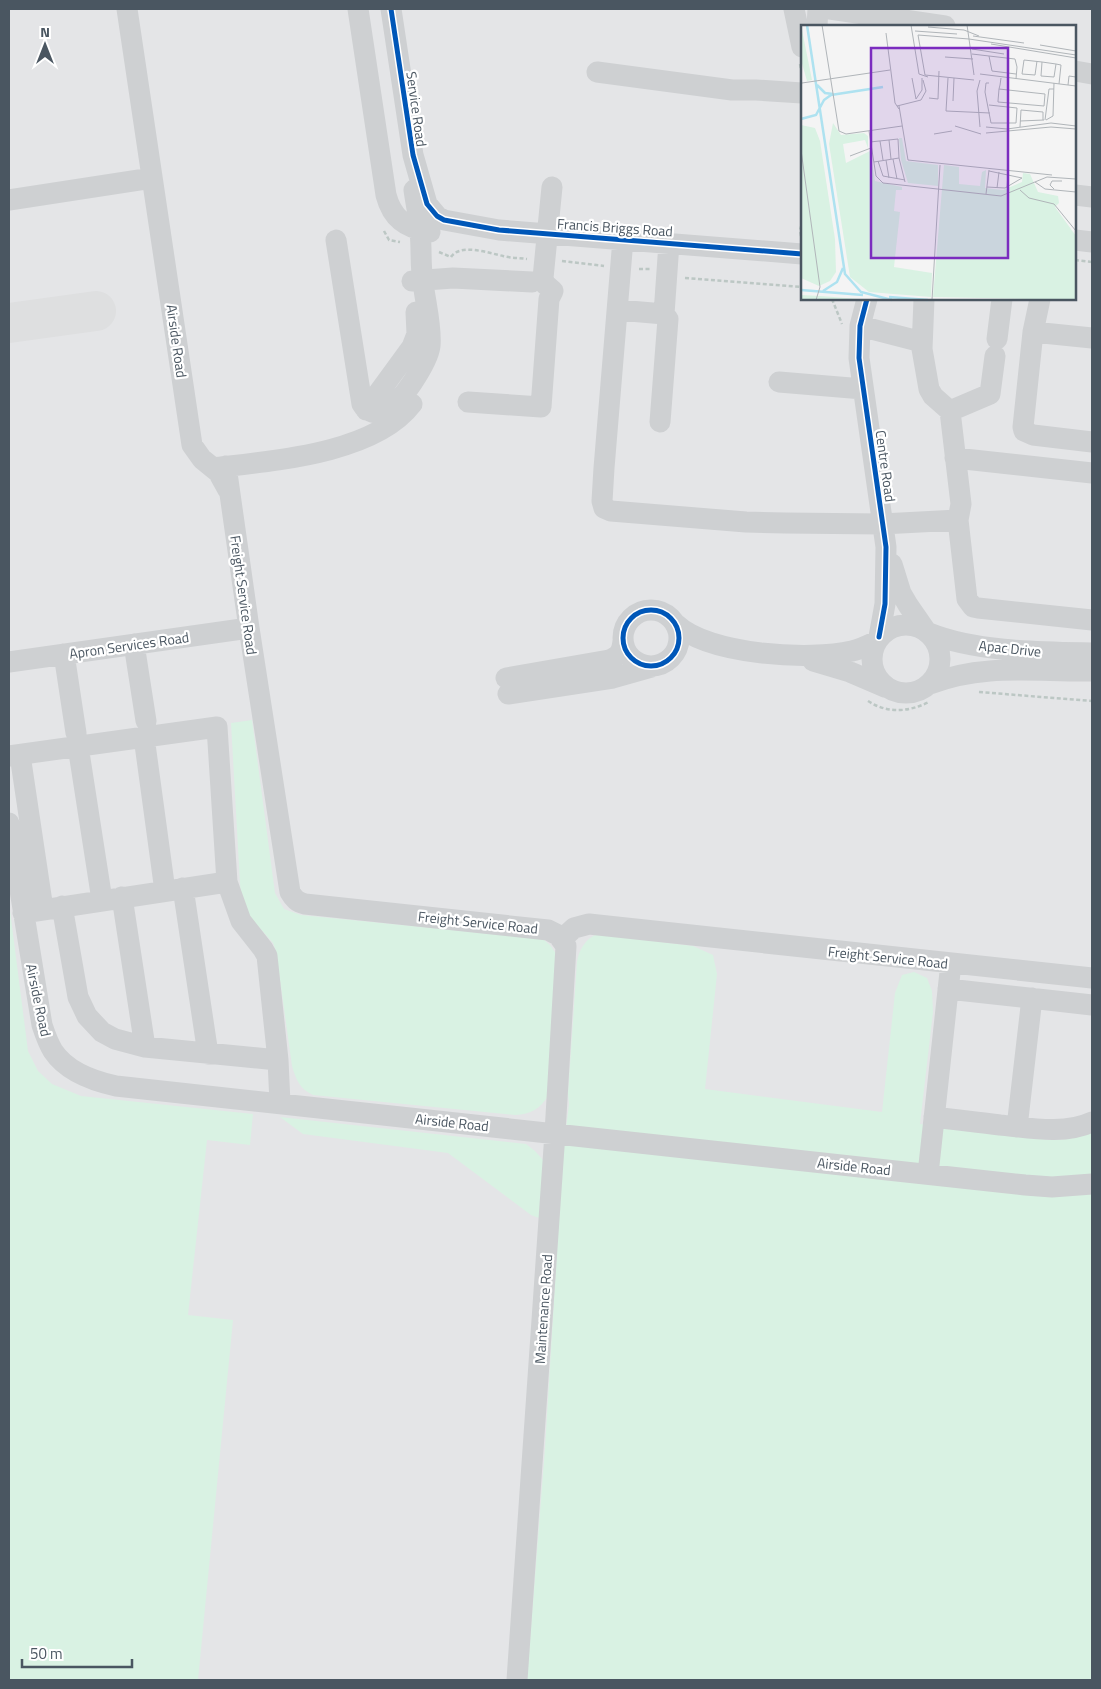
<svg xmlns="http://www.w3.org/2000/svg" width="1101" height="1689" font-family="'Titillium Web',sans-serif">
<style>
.airport{fill:#e4e5e7;fill-rule:evenodd}
.green{fill:#d9f2e3}
.lines{fill:none;stroke-linecap:round;stroke-linejoin:round}
.taxiway{stroke:#dedfe0;stroke-width:40}
.path{stroke:#bcc7c4;stroke-width:2.5;stroke-dasharray:4 2.5;stroke-linecap:butt}
.minor{stroke:#ced0d2;stroke-width:21}
.cycleway-casing{stroke:#fff;stroke-width:8}
.cycleway{stroke:#0057b8;stroke-width:5}
.labels{text-anchor:middle;dominant-baseline:central;stroke-width:4.5;stroke-linejoin:round;paint-order:stroke}
.street-label{font-size:14px;fill:#4a5661;stroke:#fff}
.inset-river{fill:none;stroke:#aee2f0;stroke-width:2.5}
.inset-road{fill:none;stroke:#b0b5b9;stroke-width:1}
.view{fill:#7b2cbf;fill-opacity:0.15;stroke:#7b2cbf;stroke-width:2.5}
.inset-edge{fill:none;stroke:#4a5661;stroke-width:2.5}
</style>
<rect width="100%" height="100%" fill="#f4f4f4"/>
<path class="airport" d="M9 9H1092V1680H9ZM802 26H1075V299H802Z"/>
<path class="green" d="M252 720 275 893 284 909 301 915 543 939 550 945 559 958 548 1096C540 1109 531 1114 515 1115L313 1095C300 1089 296 1080 292 1066L276 951 273 943 251 918 241 901 231 723Z
M9 903 28 1051 38 1071 52 1084 81 1096 253 1114 250 1145 207 1140 188 1315 233 1320 198 1680H9Z
M597 934 693 946 713 955 717 974 705 1089 882 1112 895 993 902 975 914 972 927 978 932 991 933 1012 920 1124 1051 1140 1067 1139 1092 1131V1680H527L545 1448 563 1153 569 1104 568 1094 577 962C579 950 585 939 597 934Z
M280 1117 526 1144 535 1151 544 1161 539 1218 531 1215 448 1153 303 1134Z"/>
<g class="lines">
<path class="taxiway" d="M9 323 96 311"/>
<path class="path" d="M800 64 802 75
M384 231 389 240 400 242
M801 236 800 230 802 223
M439 252 451 257C460 243 489 253 503 256 511 258 519 258 527 259
M1075 260 1092 262
M562 261 604 266
M639 269H651
M685 278 802 287
M832 299 842 324
M979 692 1092 701
M868 701C888 714 908 712 929 702"/>
<path class="minor" d="M127 9 192 445 202 459 218 472 228 490
M358 9 386 195C392 218 405 228 430 232
M391 9 413 155 427 204 437 216 444 220 499 230 802 254
M794 9 802 47
M830 9 945 26
M817 26 818 9
M1075 71 1092 74
M597 72 732 90H756L802 93
M1075 195 1092 197
M9 200 152 178
M623 239 604 468 602 501 604 508 611 511 746 522 785 523 882 524 958 520
M336 240 362 404C367 413 376 414 385 411 400 406 428 362 430 346 432 327 425 301 423 282 420 265 422 249 420 232 419 218 416 204 414 190
M1075 240 1092 242
M412 281 453 278 532 282
M867 299 860 326 859 358 886 547 885 604 879 637
M924 299 922 349 929 389 933 396 950 411 961 504 958 520 967 599 973 607 978 608 1092 620
M1040 299 1033 332 1023 427 1024 431 1033 435 1092 442
M618 310 664 314
M860 326 922 342
M1033 332 1092 338
M997 339 1002 299
M779 382 863 389
M468 402 541 407 549 299 553 291 545 284 543 278 552 187
M366 410 412 347 417 334 416 312
M950 411 990 394 995 356
M660 422 668 319 664 314 669 243
M955 458 1092 473
M226 466 249 628 290 892C294 899 297 902 305 904L548 930 558 935 566 946 555 1133 517 1680
M213 468C271 461 374 454 412 404
M892 564 901 593 908 605 926 631
M623 638a28 28 0 1 1 56 0a28 28 0 1 1-56 0Z
M676 624C708 655 811 661 852 651 861 649 869 645 877 641
M872 659a34 34 0 1 1 68 0a34 34 0 1 1-68 0Z
M929 633C976 652 1041 652 1092 653
M134 644 146 721
M64 654 76 733
M813 661 850 672 885 687
M9 662 249 628
M506 678 609 660C619 656 622 652 623 641
M930 684C984 663 1036 672 1092 671
M508 694 613 678 652 667
M144 737 165 891
M78 746 102 900
M20 755 43 909
M9 756 217 727 227 882 23 913
M9 823 42 1025C45 1034 48 1043 53 1051 67 1072 93 1081 116 1086L1025 1185 1052 1187 1092 1184
M227 882 241 921 263 949 267 956 278 1060 280 1103
M183 888 208 1054
M122 897 145 1047
M62 906 78 997 87 1016 102 1032 115 1039 145 1047 278 1060
M562 939 574 928 589 924 1092 978
M948 989 1092 1005
M934 1117C956 1120 978 1122 1000 1125 1030 1128 1064 1135 1092 1122
M1017 1127 1032 998
M928 1174 951 963"/>
<defs>
<path id="cycleway" d="M391 9 413 155 427 204 437 216 444 220 499 230 802 254
M867 299 860 326 859 358 886 547 885 604 879 637
M623 638a28 28 0 1 1 56 0a28 28 0 1 1-56 0Z"/>
</defs>
<use href="#cycleway" class="cycleway-casing"/>
<use href="#cycleway" class="cycleway"/>
</g>
<g class="labels">
<g class="street-label">
<text transform="translate(417 109) rotate(82)">Service Road</text>
<text transform="translate(615 227) rotate(4)">Francis Briggs Road</text>
<text transform="translate(177 341) rotate(82)">Airside Road</text>
<text transform="translate(886 466) rotate(82)">Centre Road</text>
<text transform="translate(244 595) rotate(82)">Freight Service Road</text>
<text transform="translate(129 645) rotate(-8)">Apron Services Road</text>
<text transform="translate(1010 648) rotate(6)">Apac Drive</text>
<text transform="translate(478 922) rotate(6)">Freight Service Road</text>
<text transform="translate(888 957) rotate(6)">Freight Service Road</text>
<text transform="translate(39 1000) rotate(78)">Airside Road</text>
<text transform="translate(452 1122) rotate(6)">Airside Road</text>
<text transform="translate(854 1166) rotate(6)">Airside Road</text>
<text transform="translate(543 1309) rotate(-86)">Maintenance Road</text>
</g>
</g>
<g transform="translate(801 25)">
<rect width="275" height="275" fill="#f4f4f4"/>
<path d="M0 0 11 55 6 56 0 35ZM32 98 40 110 63 108 67 111V123L64 115 42 119 45 138 69 126 74 156 101 162V165H95L93 186 99 187 93 242 131 248 130 272 68 267 49 252 28 119ZM0 100 14 103 19 116 34 214 35 247 29 256 18 261 0 253ZM98 113H101L105 136 137 140V161L107 158 100 135ZM143 140 158 142V159L179 161 181 147 185 145 184 163 202 165 221 157 222 148 229 149 237 167 257 171 258 178 254 182 275 211V275L132 272ZM0 270 20 271 70 275H0Z" fill="#d9f2e3"/>
<path class="inset-river" d="M6 0 44 249 60 267 91 275M16 60 24 68 32 69M0 94 15 90 23 75 30 70 82 62M0 265 62 270M22 266 36 257 42 243M88 272 127 275"/>
<path class="inset-road" d="M21 0 38 106 45 109 101 101M110 0 118 49 127 52M166 0 168 14 275 30M127 2 163 5 178 11M114 6 156 9M85 8 94 78 98 84M172 11 223 18M190 19 275 33M239 20 275 26M171 24 203 29M171 29 188 31M144 32 172 34M236 36 234 50 221 49 223 35 241 37 255 39 260 40 258 59M241 37 240 51 253 52 255 39M179 49 275 61M173 50 168 14 117 10 124 50 173 55M0 53V76M111 53 115 74M147 53 145 86 189 88M215 54 216 42 214 34 188 31 191 46 215 49M1 58 89 45M188 58H185L184 67 190 98H215L216 83 188 80M267 60 268 51 275 52M198 64 244 69 243 81 197 77V76L198 64 199 60 200 53M128 73 137 74 138 46M115 74 121 65V53M152 76 153 53M96 81 120 75 125 66 122 55M98 81 107 135 251 150M244 95 248 64H253M245 95 252 91 253 58M219 96 243 95M154 101 180 109M179 102 176 66 179 55M185 102 206 104 250 98 275 101M219 102 220 85 242 87V95M68 106 75 151 82 158 200 171 246 152 275 154M185 108 250 102 275 104M133 109 151 106M88 115 90 134M79 116 82 135M69 117 97 114 98 133 73 137M0 125 19 262 15 275M49 131 70 123M98 133 104 157M92 134 96 154M85 135 88 153M77 136 82 151 104 155M234 157 244 164 275 167M186 162 204 163 221 153 188 146M196 163 198 147M206 163 207 148M253 164 249 160 251 156H261M219 165 228 173 253 179 275 206M185 169 188 145M131 275 139 140"/>
<path class="view" d="M70 23H207V233H70Z"/>
<rect width="275" height="275" class="inset-edge"/>
</g>
<rect width="1101" height="1689" fill="none" stroke="#4a5661" stroke-width="20"/>
<g transform="translate(45 45)" stroke="#ffffff" stroke-width="4" paint-order="stroke">
<path d="M0-4L9 19L0 12L-9 19Z" fill="#4a5661"/>
<text y="-8" font-size="14" font-weight="bold" text-anchor="middle" fill="#4a5661">N</text>
</g>
<path d="M22 1659v8h110v-8" fill="none" stroke="#4a5661" stroke-width="2.5"/>
<text x="30" y="1659" font-size="15" fill="#4a5661" stroke="#ffffff" stroke-width="4" paint-order="stroke">50 m</text>
</svg>
